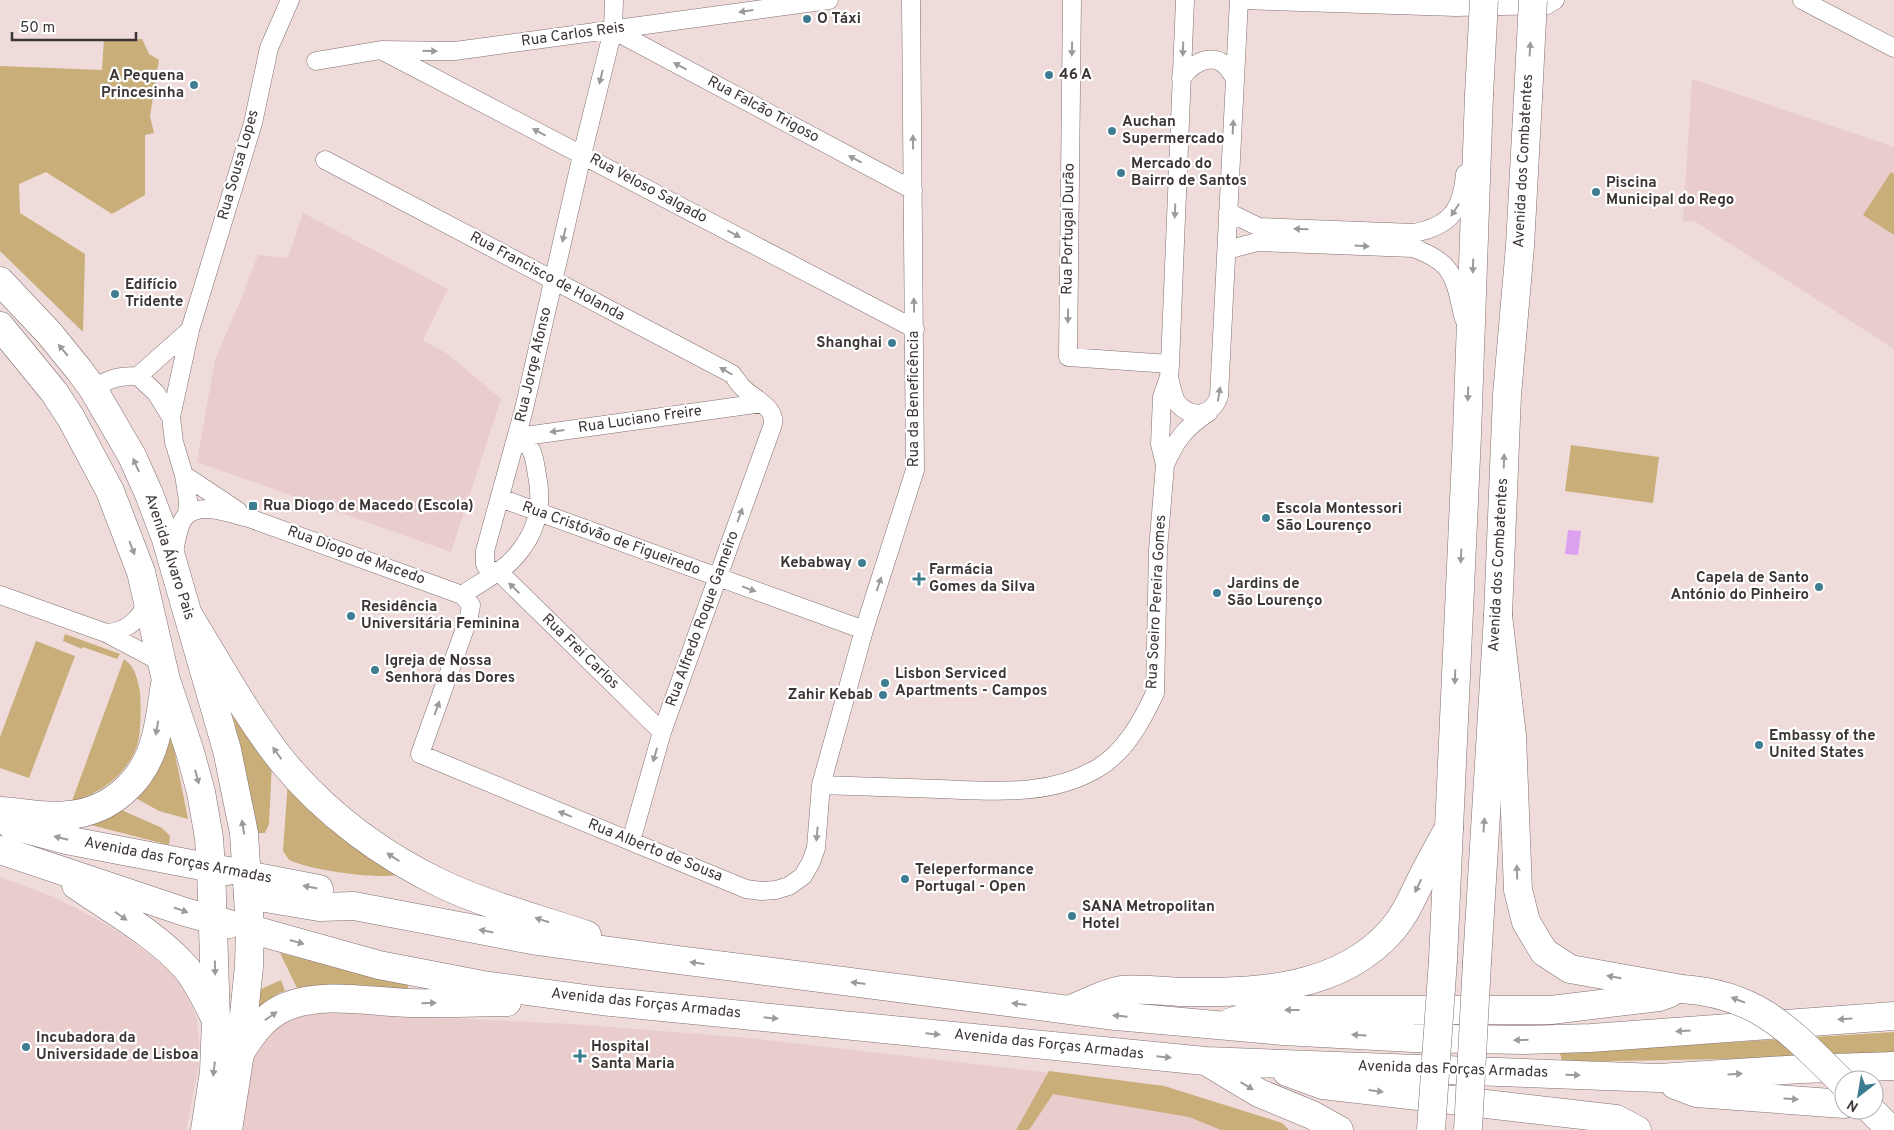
<svg xmlns="http://www.w3.org/2000/svg" width="1894" height="1130" font-family="Overpass,sans-serif">
<style>
.built{fill:#e9cdcc}
.green{fill:#c9ae7a}
.water{fill:#dba1ef}
.lines{fill:none;stroke-linecap:round;stroke-linejoin:round}
.street-casing{stroke:#806f6f;stroke-width:19}
.primary-casing{stroke:#806f6f;stroke-width:29}
.highway-casing{stroke:#806f6f;stroke-width:29}
.street{stroke:#fff;stroke-width:18}
.primary{stroke:#fff;stroke-width:28}
.highway{stroke:#fff;stroke-width:28}
.primary-bridge-casing{stroke:#806f6f;stroke-width:29;stroke-linecap:butt}
.highway-bridge-casing{stroke:#806f6f;stroke-width:29;stroke-linecap:butt}
.primary-bridge{stroke:#fff;stroke-width:28}
.highway-bridge{stroke:#fff;stroke-width:28}
.oneway{fill:#9e9a9a}
.poi-dot{fill:#3d7c91;stroke:#fff;stroke-width:2}
.labels{text-anchor:middle;dominant-baseline:central;stroke-width:4.5;stroke-linejoin:round;paint-order:stroke}
.poi-label{font-size:15px;font-weight:bold;fill:#3c3534;stroke:#fff;text-anchor:start}
.street-label{font-size:15px;fill:#3c3534;stroke:#fff}
</style>
<rect width="100%" height="100%" fill="#eedbda"/>
<path class="built" d="M1692 79 1894 147V349L1696 222 1683 221Z
M303 213 448 289 423 340 449 355 501 399 451 552 197 462 215 360 241 299 258 255 288 258Z
M0 877 54 897 100 921 126 937 161 963 181 985 193 1008 197 1020 199 1042V1064L186 1130H0Z
M305 1011 572 1024 750 1038 1164 1086 1282 1123 1289 1130H236L244 1074 274 1028Z"/>
<path class="green" d="M142 39 149 54 159 60 150 116 154 133 145 135V195L112 214 46 172 19 184 20 213 85 254 83 332 0 251V66L102 70 104 40Z
M1891 172 1894 174V235L1863 215Z
M1571 445 1659 457 1653 503 1565 491Z
M65 634 120 654 117 659 83 647 82 649 63 641Z
M36 641 75 656 29 778 0 768V737Z
M124 659C136 668 137 678 140 692 141 704 141 730 138 742 131 771 100 795 72 801Z
M234 713 272 763 269 824 265 833H257L233 716Z
M170 736 172 739 188 819 159 811 132 796Z
M288 780 397 875C374 879 310 870 289 860L283 851Z
M117 808 162 828 170 836 169 845 91 825 90 823Z
M280 953 408 983V990C373 986 333 981 297 988Z
M281 980 285 991 275 995 257 1013 259 990Z
M1894 1032V1054L1842 1053 1775 1058 1562 1062 1560 1053Z
M1049 1071 1164 1086 1282 1123 1289 1130H1221L1189 1117 1053 1094 1029 1130H1016Z"/>
<path class="water" d="M1568 530 1581 531 1578 555 1565 554Z"/>
<g class="lines">
<defs>
<path id="street" d="M1072 0 1068 357 1170 364
M1240 0 1456 7 1547 5 1555 0
M1802 0 1894 48
M613 30 913 190
M381 50 915 329
M316 61 381 50 455 51 829 0
M1181 78C1199 56 1222 50 1235 80
M325 160 732 374C736 379 739 384 742 387 753 399 779 408 772 427L662 732 631 841
M1228 212 1259 227 1414 233C1450 226 1462 210 1465 174
M1227 250 1257 242 1413 248C1456 263 1454 279 1464 319
M138 376 156 393 171 417
M1169 377C1171 385 1173 398 1178 404 1193 420 1213 415 1219 396L1239 0
M93 389C110 378 118 376 138 376L190 330
M518 437 762 403
M1165 465C1176 439 1186 427 1209 412
M184 475 238 511
M500 498 864 630
M187 515 188 500 184 475 174 442 171 417 190 330 253 123 269 48 290 0
M173 557C176 545 177 523 187 515 203 502 231 514 249 518L462 595 471 605 469 617 420 754 746 889 761 891 776 890 789 886 803 876 811 862 816 848 821 785 864 630 915 470 911 0
M498 571 488 569 485 564V551L524 409 582 155 613 30 614 0
M498 571 662 732
M0 595 106 633 161 662
M462 595C477 585 493 576 507 565 512 561 516 556 520 551 538 528 543 504 537 475 534 457 534 447 518 437
M106 633C127 632 139 620 148 601
M821 785C861 786 900 788 939 789 994 791 1049 797 1098 768 1125 752 1142 721 1155 693L1158 550 1165 465 1160 444 1162 397 1169 377 1170 364 1185 0"/>
<path id="primary" d="M0 281 49 333 79 370 93 389 132 456 149 494 166 539 227 750 244 833 250 929 249 966 240 1053 228 1130
M0 326 54 392 71 418 110 491 141 572 166 680 190 752 201 792 209 838 211 868 216 1020 214 1072 205 1130
M0 811C23 812 46 818 69 815 111 811 144 781 155 740 160 722 162 703 165 684
M11 825 66 840 228 871
M0 850 185 912 229 924
M76 885C112 910 157 935 186 968 197 981 205 998 213 1014
M1443 960 1467 435 1479 95
M1477 962 1498 615 1507 395 1520 246 1528 98"/>
<path id="highway" d="M1498 615 1512 736 1518 890 1526 922 1544 952 1570 969 1682 989
M189 616C219 665 247 717 283 762 326 814 383 856 444 885 490 906 539 919 587 935
M246 875 319 889
M248 895 319 907 354 906 537 941 655 957 1116 1016 1283 1031 1413 1038 1524 1040 1591 1038 1894 1016
M250 929 379 965 483 985 601 1001 1205 1061 1658 1078 1802 1069 1894 1066
M1071 1009C1087 1003 1104 993 1121 990 1135 988 1165 991 1181 992 1255 993 1340 990 1392 930 1404 916 1411 901 1419 884 1428 865 1439 846 1449 828
M1231 1022 1270 1010H1551L1659 997 1670 993
M240 1053C252 1034 263 1017 285 1007 323 991 370 1002 410 1003 442 1004 475 1002 507 1002
M1209 1063 1259 1093 1312 1115 1339 1130
M1287 1072 1323 1085 1616 1119 1637 1130
M1675 1085 1696 1093 1844 1104
M1871 1110 1891 1130"/>
</defs>
<use href="#street" class="street-casing"/>
<use href="#primary" class="primary-casing"/>
<use href="#highway" class="highway-casing"/>
<use href="#street" class="street"/>
<use href="#primary" class="primary"/>
<use href="#highway" class="highway"/>
<defs>
<path id="primary-bridge" d="M1479 95 1484 0
M1528 98 1533 0
M1431 1130 1443 960
M1468 1130 1477 962"/>
<path id="highway-bridge" d="M1682 989C1760 994 1792 1033 1844 1084"/>
</defs>
<use href="#primary-bridge" class="primary-bridge-casing"/>
<use href="#highway-bridge" class="highway-bridge-casing"/>
<use href="#primary-bridge" class="primary-bridge"/>
<use href="#highway-bridge" class="highway-bridge"/>
</g>
<defs><path id="oneway-solid" d="M-6-.8H1V-3.2L6.5 0L1 3.2V.8H-6Z" transform="scale(1.25)"/></defs>
<g class="oneway">
<use href="#oneway-solid" transform="translate(746 11) rotate(172)"/>
<use href="#oneway-solid" transform="translate(1072 49) rotate(91)"/>
<use href="#oneway-solid" transform="translate(1183 49) rotate(92)"/>
<use href="#oneway-solid" transform="translate(1530 49) rotate(-87)"/>
<use href="#oneway-solid" transform="translate(430 51) rotate(1)"/>
<use href="#oneway-solid" transform="translate(680 66) rotate(-152)"/>
<use href="#oneway-solid" transform="translate(601 77) rotate(104)"/>
<use href="#oneway-solid" transform="translate(1233 127) rotate(-87)"/>
<use href="#oneway-solid" transform="translate(539 132) rotate(-152)"/>
<use href="#oneway-solid" transform="translate(913 142) rotate(-91)"/>
<use href="#oneway-solid" transform="translate(855 159) rotate(-152)"/>
<use href="#oneway-solid" transform="translate(1455 210) rotate(123)"/>
<use href="#oneway-solid" transform="translate(1175 211) rotate(92)"/>
<use href="#oneway-solid" transform="translate(1301 229) rotate(-178)"/>
<use href="#oneway-solid" transform="translate(734 234) rotate(28)"/>
<use href="#oneway-solid" transform="translate(564 235) rotate(103)"/>
<use href="#oneway-solid" transform="translate(1362 246) rotate(3)"/>
<use href="#oneway-solid" transform="translate(1473 266) rotate(92)"/>
<use href="#oneway-solid" transform="translate(914 305) rotate(-91)"/>
<use href="#oneway-solid" transform="translate(1068 316) rotate(91)"/>
<use href="#oneway-solid" transform="translate(63 350) rotate(-130)"/>
<use href="#oneway-solid" transform="translate(726 371) rotate(-150)"/>
<use href="#oneway-solid" transform="translate(1219 394) rotate(-81)"/>
<use href="#oneway-solid" transform="translate(1468 394) rotate(92)"/>
<use href="#oneway-solid" transform="translate(557 431) rotate(172)"/>
<use href="#oneway-solid" transform="translate(1504 461) rotate(-88)"/>
<use href="#oneway-solid" transform="translate(136 465) rotate(-114)"/>
<use href="#oneway-solid" transform="translate(740 515) rotate(-70)"/>
<use href="#oneway-solid" transform="translate(132 548) rotate(69)"/>
<use href="#oneway-solid" transform="translate(1461 556) rotate(93)"/>
<use href="#oneway-solid" transform="translate(879 584) rotate(-72)"/>
<use href="#oneway-solid" transform="translate(514 588) rotate(-136)"/>
<use href="#oneway-solid" transform="translate(749 589) rotate(20)"/>
<use href="#oneway-solid" transform="translate(1455 677) rotate(92)"/>
<use href="#oneway-solid" transform="translate(437 708) rotate(-70)"/>
<use href="#oneway-solid" transform="translate(157 728) rotate(100)"/>
<use href="#oneway-solid" transform="translate(277 753) rotate(-126)"/>
<use href="#oneway-solid" transform="translate(655 755) rotate(106)"/>
<use href="#oneway-solid" transform="translate(197 777) rotate(75)"/>
<use href="#oneway-solid" transform="translate(565 814) rotate(-158)"/>
<use href="#oneway-solid" transform="translate(1484 825) rotate(-86)"/>
<use href="#oneway-solid" transform="translate(243 827) rotate(-99)"/>
<use href="#oneway-solid" transform="translate(817 834) rotate(95)"/>
<use href="#oneway-solid" transform="translate(61 838) rotate(-166)"/>
<use href="#oneway-solid" transform="translate(393 857) rotate(-147)"/>
<use href="#oneway-solid" transform="translate(1517 872) rotate(-92)"/>
<use href="#oneway-solid" transform="translate(1418 886) rotate(115)"/>
<use href="#oneway-solid" transform="translate(310 887) rotate(-169)"/>
<use href="#oneway-solid" transform="translate(181 910) rotate(19)"/>
<use href="#oneway-solid" transform="translate(121 916) rotate(35)"/>
<use href="#oneway-solid" transform="translate(542 920) rotate(-162)"/>
<use href="#oneway-solid" transform="translate(486 931) rotate(-169)"/>
<use href="#oneway-solid" transform="translate(297 942) rotate(16)"/>
<use href="#oneway-solid" transform="translate(697 963) rotate(-173)"/>
<use href="#oneway-solid" transform="translate(215 968) rotate(89)"/>
<use href="#oneway-solid" transform="translate(1614 977) rotate(-170)"/>
<use href="#oneway-solid" transform="translate(858 983) rotate(-173)"/>
<use href="#oneway-solid" transform="translate(1738 1000) rotate(-159)"/>
<use href="#oneway-solid" transform="translate(429 1003) rotate(-1)"/>
<use href="#oneway-solid" transform="translate(1019 1004) rotate(-173)"/>
<use href="#oneway-solid" transform="translate(1292 1010) rotate(-180)"/>
<use href="#oneway-solid" transform="translate(271 1016) rotate(-35)"/>
<use href="#oneway-solid" transform="translate(1120 1016) rotate(-174)"/>
<use href="#oneway-solid" transform="translate(771 1018) rotate(6)"/>
<use href="#oneway-solid" transform="translate(1845 1019) rotate(176)"/>
<use href="#oneway-solid" transform="translate(1683 1031) rotate(176)"/>
<use href="#oneway-solid" transform="translate(933 1034) rotate(6)"/>
<use href="#oneway-solid" transform="translate(1359 1035) rotate(-177)"/>
<use href="#oneway-solid" transform="translate(1521 1040) rotate(179)"/>
<use href="#oneway-solid" transform="translate(1164 1057) rotate(6)"/>
<use href="#oneway-solid" transform="translate(214 1069) rotate(97)"/>
<use href="#oneway-solid" transform="translate(1735 1074) rotate(-3)"/>
<use href="#oneway-solid" transform="translate(1573 1075) rotate(2)"/>
<use href="#oneway-solid" transform="translate(1247 1086) rotate(31)"/>
<use href="#oneway-solid" transform="translate(1376 1091) rotate(7)"/>
<use href="#oneway-solid" transform="translate(1791 1099) rotate(3)"/>
</g>
<g class="poi-dot">
<circle cx="807" cy="19" r="5"/>
<circle cx="1049" cy="75" r="5"/>
<circle cx="194" cy="85" r="5"/>
<circle cx="1112" cy="131" r="5"/>
<circle cx="1121" cy="173" r="5"/>
<circle cx="1596" cy="192" r="5"/>
<circle cx="115" cy="294" r="5"/>
<circle cx="892" cy="343" r="5"/>
<rect x="248" y="501" width="10" height="10" rx="2.5"/>
<circle cx="1266" cy="518" r="5"/>
<circle cx="862" cy="563" r="5"/>
<path d="M916.5 571.5h5v5h5v5h-5v5h-5v-5h-5v-5h5z"/>
<circle cx="1819" cy="587" r="5"/>
<circle cx="1217" cy="593" r="5"/>
<circle cx="351" cy="616" r="5"/>
<circle cx="375" cy="670" r="5"/>
<circle cx="885" cy="683" r="5"/>
<circle cx="883" cy="695" r="5"/>
<circle cx="1759" cy="745" r="5"/>
<circle cx="905" cy="879" r="5"/>
<circle cx="1072" cy="916" r="5"/>
<circle cx="26" cy="1047" r="5"/>
<path d="M577.5 1048.5h5v5h5v5h-5v5h-5v-5h-5v-5h5z"/>
</g>
<g class="labels">
<g class="poi-label">
<text x="817" y="19">O Táxi</text>
<text x="1059" y="75">46 A</text>
<text x="184" y="76" text-anchor="end">A Pequena<tspan x="184" dy="17">Princesinha</tspan></text>
<text x="1122" y="122">Auchan<tspan x="1122" dy="17">Supermercado</tspan></text>
<text x="1131" y="164">Mercado do<tspan x="1131" dy="17">Bairro de Santos</tspan></text>
<text x="1606" y="183">Piscina<tspan x="1606" dy="17">Municipal do Rego</tspan></text>
<text x="125" y="285">Edifício<tspan x="125" dy="17">Tridente</tspan></text>
<text x="882" y="343" text-anchor="end">Shanghai</text>
<text x="263" y="506">Rua Diogo de Macedo (Escola)</text>
<text x="1276" y="509">Escola Montessori<tspan x="1276" dy="17">São Lourenço</tspan></text>
<text x="852" y="563" text-anchor="end">Kebabway</text>
<text x="929" y="570">Farmácia<tspan x="929" dy="17">Gomes da Silva</tspan></text>
<text x="1809" y="578" text-anchor="end">Capela de Santo<tspan x="1809" dy="17">António do Pinheiro</tspan></text>
<text x="1227" y="584">Jardins de<tspan x="1227" dy="17">São Lourenço</tspan></text>
<text x="361" y="607">Residência<tspan x="361" dy="17">Universitária Feminina</tspan></text>
<text x="385" y="661">Igreja de Nossa<tspan x="385" dy="17">Senhora das Dores</tspan></text>
<text x="895" y="674">Lisbon Serviced<tspan x="895" dy="17">Apartments - Campos</tspan></text>
<text x="873" y="695" text-anchor="end">Zahir Kebab</text>
<text x="1769" y="736">Embassy of the<tspan x="1769" dy="17">United States</tspan></text>
<text x="915" y="870">Teleperformance<tspan x="915" dy="17">Portugal - Open</tspan></text>
<text x="1082" y="907">SANA Metropolitan<tspan x="1082" dy="17">Hotel</tspan></text>
<text x="36" y="1038">Incubadora da<tspan x="36" dy="17">Universidade de Lisboa</tspan></text>
<text x="591" y="1047">Hospital<tspan x="591" dy="17">Santa Maria</tspan></text>
</g>
<g class="street-label">
<text transform="translate(573 35) rotate(-8)">Rua Carlos Reis</text>
<text transform="translate(763 110) rotate(28)">Rua Falcão Trigoso</text>
<text transform="translate(1524 161) rotate(-87)">Avenida dos Combatentes</text>
<text transform="translate(239 165) rotate(-74)">Rua Sousa Lopes</text>
<text transform="translate(648 189) rotate(28)">Rua Veloso Salgado</text>
<text transform="translate(1069 229) rotate(-89)">Rua Portugal Durão</text>
<text transform="translate(547 277) rotate(28)">Rua Francisco de Holanda</text>
<text transform="translate(534 365) rotate(-77)">Rua Jorge Afonso</text>
<text transform="translate(914 399) rotate(-90)">Rua da Beneficência</text>
<text transform="translate(640 420) rotate(-8)">Rua Luciano Freire</text>
<text transform="translate(611 539) rotate(20)">Rua Cristóvão de Figueiredo</text>
<text transform="translate(356 556) rotate(20)">Rua Diogo de Macedo</text>
<text transform="translate(169 557) rotate(72)">Avenida Álvaro Pais</text>
<text transform="translate(1499 565) rotate(-87)">Avenida dos Combatentes</text>
<text transform="translate(1157 602) rotate(-87)">Rua Soeiro Pereira Gomes</text>
<text transform="translate(703 619) rotate(-70)">Rua Alfredo Roque Gameiro</text>
<text transform="translate(580 652) rotate(44)">Rua Frei Carlos</text>
<text transform="translate(655 851) rotate(22)">Rua Alberto de Sousa</text>
<text transform="translate(178 861) rotate(11)">Avenida das Forças Armadas</text>
<text transform="translate(646 1004) rotate(6)">Avenida das Forças Armadas</text>
<text transform="translate(1049 1045) rotate(6)">Avenida das Forças Armadas</text>
<text transform="translate(1453 1070) rotate(2)">Avenida das Forças Armadas</text>
</g>
</g>
<g transform="translate(1859 1095) rotate(211)"><circle r="24" fill="#ffffff" stroke="#b1aeae"/>
<path d="M0-4L9 19L0 12L-9 19Z" fill="#3d7c91"/>
<text y="-8" font-size="14" font-weight="bold" text-anchor="middle" fill="#3c3534">N</text>
</g>
<path d="M12 32v8h124v-8" fill="none" stroke="#3c3534" stroke-width="2.5"/>
<text x="20" y="32" font-size="15" fill="#3c3534" stroke="#ffffff" stroke-width="4" paint-order="stroke">50 m</text>
</svg>
